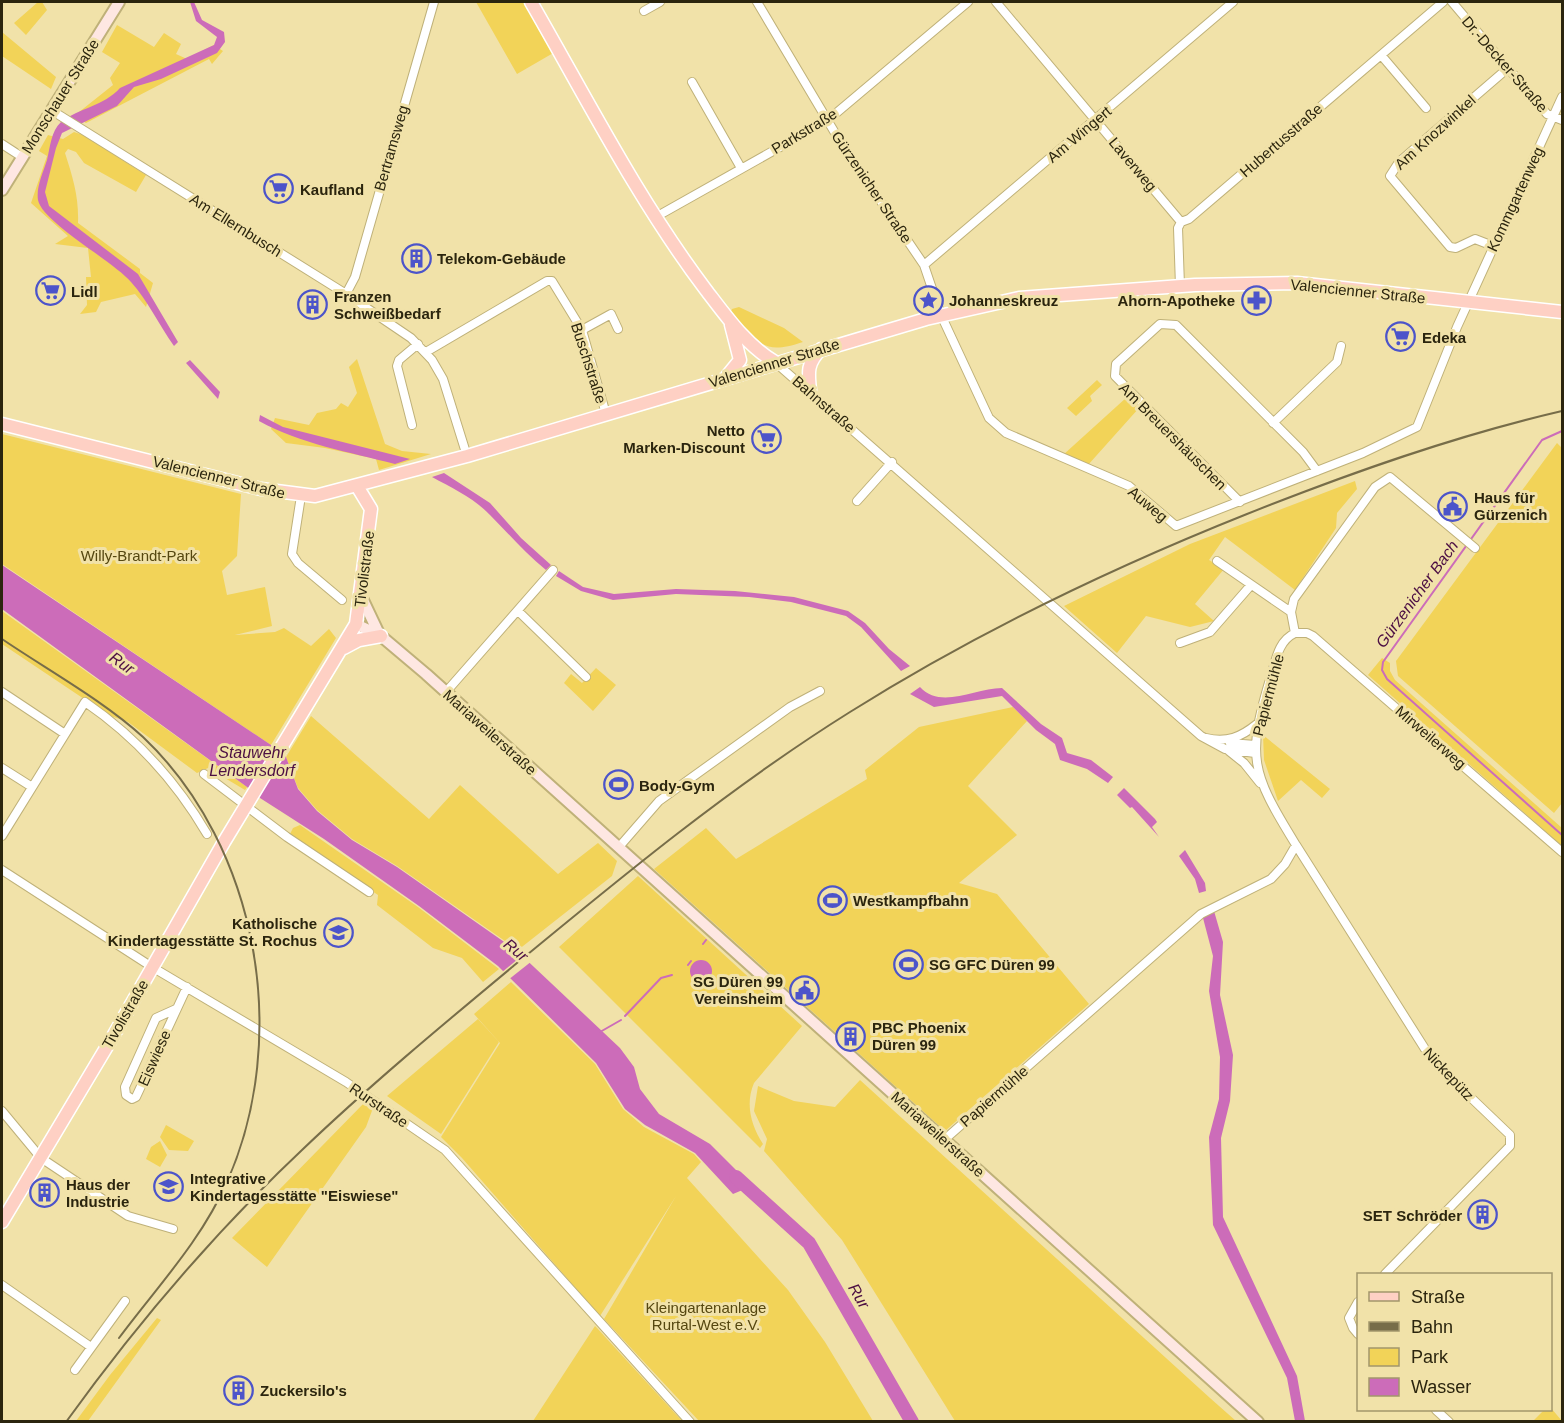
<svg xmlns="http://www.w3.org/2000/svg" width="1564" height="1423" font-family="Helvetica,sans-serif">
<style>
.green{fill:#f2d358}
.water{fill:#cc6cb9}
.pier{fill:#f1e2a9}
.lines{fill:none;stroke-linecap:round;stroke-linejoin:round}
.stream{stroke:#cc6cb9;stroke-width:2}
.river{stroke:#cc6cb9;stroke-width:14}
.street-casing{stroke:#bfb179;stroke-width:10}
.secondary-casing{stroke:#bfb179;stroke-width:14}
.primary-casing{stroke:#fff;stroke-width:15}
.street{stroke:#fff;stroke-width:8}
.secondary{stroke:#fee7e2;stroke-width:10}
.primary{stroke:#fed0c4;stroke-width:12}
.rail{stroke:#776d49;stroke-width:2}
.labels{text-anchor:middle;dominant-baseline:central;stroke-width:6;stroke-linejoin:round;paint-order:stroke}
.street-label{font-size:15px;fill:#2b250e;stroke:#f1e2a9}
.poi-label{font-size:15px;font-weight:bold;fill:#2b250e;stroke:#f1e2a9;text-anchor:start}
.park-label{font-size:15px;fill:#554710;stroke:#f1e2a9}
.water-label{font-size:16px;font-style:italic;fill:#4c0f43;stroke:#f1e2a9}
</style>
<rect width="100%" height="100%" fill="#f1e2a9"/>
<path class="green" d="M38 2H42L47 10 26 35 14 23Z
M476 2H525L555 52 517 74Z
M117 25 154 47 164 33 181 44 176 54 187 59 214 45 223 51 212 64 209 59 86 123 74 116 113 85 110 78 120 63 102 52Z
M2 32 56 77 51 89 2 56Z
M74 132 83 135 146 175 136 192 84 163 76 152 68 149 65 153C73 178 79 197 78 223L140 269V273L153 283 146 307 135 294 101 302 96 312 80 314 87 305 86 277H91L88 248 55 244 68 236 31 203 47 156 39 151 48 135 63 139Z
M739 307 784 328 803 342C761 356 760 342 730 314L732 309Z
M357 359 385 444 402 451 431 454 379 470 376 459 325 448 286 443 271 429 275 418 309 425 317 413 336 409 341 403 348 407 357 393 349 367Z
M1097 380 1102 385 1090 396 1092 401 1076 416 1067 408Z
M1127 397 1139 408 1088 465 1063 455Z
M2 434 241 494 237 556 222 571 227 595 265 587 272 626 235 635 275 632 284 628 311 646 329 629 336 638 271 745 2 564Z
M1557 443 1562 448V803L1554 813 1398 676 1396 661Z
M1355 481 1357 489 1337 513 1336 528 1295 590 1225 537 1209 560 1224 569 1195 604 1214 621 1190 627 1146 616 1117 653 1064 606 1190 544Z
M2 611 247 787 245 790 208 768 197 773 128 722 108 715 2 644Z
M1382 658 1390 663V671L1395 680 1562 828V846L1368 675Z
M596 668 616 685 593 711 564 683 571 674 582 683Z
M1013 707 1027 721 968 786 1017 835 959 883 997 894 1089 1004 945 1131 654 869 706 828 736 859 867 779 865 770 919 727Z
M311 716 429 819 460 785 558 874 598 843 617 861 612 876 518 950 397 866 352 839 317 810 298 788 286 757Z
M1263 735 1330 789 1322 798 1301 780 1278 801 1264 760Z
M300 825 418 907 499 969 483 982 462 958 433 948 377 905 378 895 289 836 293 828Z
M638 876 802 1026 754 1083C745 1104 751 1125 763 1144L760 1148 559 947Z
M511 982 595 1064 623 1109 644 1127 694 1154 701 1162 687 1178 788 1290 825 1342 873 1421H699L604 1319 676 1196 600 1316 462 1158 441 1137 500 1043 474 1014Z
M478 1019 499 1042 441 1134 387 1096Z
M860 1080 1210 1398 1236 1421H955L842 1240 764 1151 767 1139 754 1111 758 1086 794 1101 835 1107Z
M365 1102 373 1108 366 1127 267 1267 232 1238Z
M166 1125 194 1141 188 1151 169 1150 160 1137Z
M160 1141 167 1155 160 1167 146 1159 151 1147Z
M157 1318 161 1320 88 1421H76L110 1375Z
M595 1326 597 1328 682 1421H533Z
M1551 1408 1562 1421H1533L1544 1410Z"/>
<path class="water" d="M190 2H194L202 20 224 32 225 42 217 53 161 79 134 87 117 106 62 133 56 148 45 192 49 206 138 274 178 342 174 346C159 325 148 301 131 282 113 261 42 222 38 200 36 187 43 173 47 160 50 148 51 131 61 122 79 108 104 106 120 88L214 45 217 37 196 21Z
M190 360 220 392 218 399 186 363Z
M260 415 283 427 410 459 395 464C349 452 301 444 259 421Z
M444 473 490 503 521 538 551 565 546 570C525 553 509 534 490 515 474 498 452 488 432 477Z
M2 565 271 745 286 757 298 789 317 811 352 840 397 867 517 951 620 1048 634 1067 640 1089 659 1114 710 1144 752 1186 733 1194 695 1153 645 1125 625 1109 596 1063 498 966 419 906 324 839 260 798 247 787 2 609Z
M559 571 583 587 614 594 676 589 735 591 794 597 848 611 865 623 889 649 910 666 901 671 861 627 846 616 791 602 749 597 676 594 613 600 581 591 556 576Z
M920 687C941 710 975 688 1002 688L1041 724 1062 738 1067 753 1091 760 1113 777 1108 783 1087 769 1060 760 1055 744 1036 730 1002 696 934 707 910 694Z
M1124 788 1155 819 1157 822 1152 827 1159 837 1132 807 1130 808 1117 795Z
M1185 850 1205 883 1206 891 1199 893 1195 879 1179 856Z
M1214 911 1223 942 1220 995 1233 1055 1230 1101 1221 1138 1223 1217 1297 1376 1305 1421H1295L1287 1378 1213 1225 1209 1137 1219 1099 1220 1057 1209 991 1213 956 1203 918Z
M690 971a11 11 0 1 1 22 0a11 11 0 1 1-22 0Z"/>
<path class="pier" d="M524 954 532 961 508 980 501 973Z"/>
<g class="lines">
<path class="stream" d="M1562 431 1542 440 1383 662 1382 670 1387 679 1562 835
M703 944 706 940
M688 965 691 961
M625 1016 661 978 672 975
M600 1032 621 1020"/>
<path class="river" d="M736 1177 809 1243 912 1422"/>
<defs>
<path id="street" d="M757 2 838 138 924 265 941 315 989 418 1006 433 1129 486 1176 526 1363 453 1417 427 1457 327 1562 97
M996 2 1181 222 1178 228 1180 286
M1452 2 1547 114 1562 120
M644 11 660 2
M1381 55 1426 108
M692 82 741 168
M51 110 346 294 411 338 432 360 443 379 467 456
M2 144 22 157
M654 218 828 120 968 2
M1181 222 1189 219 1443 2
M1493 246 1475 239 1456 248 1450 247 1390 176 1399 162 1508 68
M924 265 1233 2
M346 294 355 277 434 2
M582 330 611 314 618 329
M426 352 547 281H552L582 330 606 414
M776 363 1201 736 1225 749 1255 753
M1273 423 1337 362 1341 346
M412 425 397 366 399 360 418 344
M301 496 292 554 298 563 342 600
M857 501 892 462
M1240 502 1115 376 1116 364 1160 324 1176 325 1303 452 1317 471
M1217 561 1291 612
M518 611 586 677
M1295 633H1307L1313 636 1562 852
M1180 643 1210 632 1251 585
M2 692 65 734
M446 692 553 570
M1206 738C1227 743 1241 737 1257 724
M1230 743 1255 745
M1229 751 1244 763 1260 783
M2 768 32 787
M204 774 287 837 369 892
M2 836 85 702C136 737 176 781 207 834
M1296 845 1425 1049 1441 1069 1510 1135V1146L1385 1274
M619 847 659 801 790 707 820 691
M2 870 152 967 346 1082 445 1150 690 1422
M176 1009 156 1018 125 1087 126 1095 132 1099 136 1097 187 987
M2 1111 41 1158 128 1216 173 1229
M944 1140 1201 914 1271 879 1285 864 1296 845C1251 772 1246 758 1271 676 1276 660 1278 641 1295 633L1291 612 1294 599 1375 487 1390 477 1475 548
M2 1285 91 1347
M1358 1302 1349 1318 1353 1328 1358 1334
M75 1370 125 1301
M1436 1410 1449 1422"/>
<path id="secondary" d="M2 190 119 2
M361 596 380 636
M356 624 381 636 426 674 1258 1422"/>
<path id="primary" d="M531 2C587 99 638 200 706 290 726 316 747 346 775 362
M727 376 740 360 731 325
M810 390C808 372 807 363 821 349
M2 424 261 489 315 496 467 456 926 319 1019 298 1195 285 1297 283 1562 312
M344 648 359 640 381 636
M2 1222 112 1038 224 842 356 624 371 509 357 486"/>
</defs>
<use href="#street" class="street-casing"/>
<use href="#secondary" class="secondary-casing"/>
<use href="#primary" class="primary-casing"/>
<use href="#street" class="street"/>
<use href="#secondary" class="secondary"/>
<use href="#primary" class="primary"/>
<path class="rail" d="M2 639C46 669 104 701 143 737 259 847 291 1038 227 1182 201 1241 157 1287 119 1338
M66 1422C136 1325 215 1232 302 1150 369 1086 440 1027 511 968 620 878 730 787 850 712 976 633 1109 569 1247 514 1350 473 1454 436 1562 411"/>
</g>
<defs>
<symbol id="supermarket-ring" viewBox="-11 -11 22 22"><circle r="9.5" fill="#f1e2a9" stroke="#4c54ca" stroke-width="1.5"/><path d="M-6-5.5h2.5l.6 2H6L4.5 2H-2.5L-4.4-4H-6ZM-1.5 3.2a1.3 1.3 0 1 0 .1 0ZM3 3.2a1.3 1.3 0 1 0 .1 0Z" fill="#4c54ca"/></symbol>
<symbol id="building-ring" viewBox="-11 -11 22 22"><circle r="9.5" fill="#f1e2a9" stroke="#4c54ca" stroke-width="1.5"/><path d="M-4-6H4V6H1V3H-1V6H-4ZM-2.5-4.3h1.7v1.8h-1.7ZM.8-4.3h1.7v1.8H.8ZM-2.5-1h1.7V.8h-1.7ZM.8-1h1.7V.8H.8Z" fill="#4c54ca"/></symbol>
<symbol id="sight-ring" viewBox="-11 -11 22 22"><circle r="9.5" fill="#f1e2a9" stroke="#4c54ca" stroke-width="1.5"/><path d="M0-6L1.8-2.2L6-1.7L2.9 1.2L3.7 5.4L0 3.3L-3.7 5.4L-2.9 1.2L-6-1.7L-1.8-2.2Z" fill="#4c54ca"/></symbol>
<symbol id="pharmacy-ring" viewBox="-11 -11 22 22"><circle r="9.5" fill="#f1e2a9" stroke="#4c54ca" stroke-width="1.5"/><path d="M-2-6h4v4h4v4h-4v4h-4v-4h-4v-4h4Z" fill="#4c54ca"/></symbol>
<symbol id="civic-ring" viewBox="-11 -11 22 22"><circle r="9.5" fill="#f1e2a9" stroke="#4c54ca" stroke-width="1.5"/><path d="M-.6-6.5H3V-4.5H.6V-3L4-1V1h2V6H-6V1h2V-1L-.6-3ZM-1.2 2.5V6h2.4V2.5Z" fill="#4c54ca"/></symbol>
<symbol id="stadium-ring" viewBox="-11 -11 22 22"><circle r="9.5" fill="#f1e2a9" stroke="#4c54ca" stroke-width="1.5"/><path d="M0-5a6.5 5 0 1 0 0 10a6.5 5 0 1 0 0-10ZM-3.5-1.8h7v3.6h-7Z" fill="#4c54ca"/></symbol>
<symbol id="school-ring" viewBox="-11 -11 22 22"><circle r="9.5" fill="#f1e2a9" stroke="#4c54ca" stroke-width="1.5"/><path d="M0-5L7-2L0 1L-7-2ZM-4 1L0 2.5L4 1V4Q0 6-4 4Z" fill="#4c54ca"/></symbol>
</defs>
<g fill-rule="evenodd">
<use href="#supermarket-ring" x="262" y="172" width="33" height="33"/>
<use href="#building-ring" x="400" y="242" width="33" height="33"/>
<use href="#supermarket-ring" x="34" y="274" width="33" height="33"/>
<use href="#sight-ring" x="912" y="284" width="33" height="33"/>
<use href="#pharmacy-ring" x="1240" y="284" width="33" height="33"/>
<use href="#building-ring" x="296" y="288" width="33" height="33"/>
<use href="#supermarket-ring" x="1384" y="320" width="33" height="33"/>
<use href="#supermarket-ring" x="750" y="422" width="33" height="33"/>
<use href="#civic-ring" x="1436" y="490" width="33" height="33"/>
<use href="#stadium-ring" x="602" y="768" width="33" height="33"/>
<use href="#stadium-ring" x="816" y="884" width="33" height="33"/>
<use href="#school-ring" x="322" y="916" width="33" height="33"/>
<use href="#stadium-ring" x="892" y="948" width="33" height="33"/>
<use href="#civic-ring" x="788" y="974" width="33" height="33"/>
<use href="#building-ring" x="834" y="1020" width="33" height="33"/>
<use href="#school-ring" x="152" y="1170" width="33" height="33"/>
<use href="#building-ring" x="28" y="1176" width="33" height="33"/>
<use href="#building-ring" x="1466" y="1198" width="33" height="33"/>
<use href="#building-ring" x="222" y="1374" width="33" height="33"/>
</g>
<g class="labels">
<g class="street-label">
<text transform="translate(1505 64) rotate(49)">Dr.-Decker-Straße</text>
<text transform="translate(60 96) rotate(-58)">Monschauer Straße</text>
<text transform="translate(804 131) rotate(-31)">Parkstraße</text>
<text transform="translate(1435 132) rotate(-42)">Am Knozwinkel</text>
<text transform="translate(1079 134) rotate(-40)">Am Wingert</text>
<text transform="translate(1281 140) rotate(-41)">Hubertusstraße</text>
<text transform="translate(391 148) rotate(-74)">Bertramsweg</text>
<text transform="translate(1133 164) rotate(50)">Laverweg</text>
<text transform="translate(872 187) rotate(56)">Gürzenicher Straße</text>
<text transform="translate(1515 199) rotate(-65)">Kommgartenweg</text>
<text transform="translate(236 225) rotate(32)">Am Ellernbusch</text>
<text transform="translate(1358 291) rotate(6)">Valencienner Straße</text>
<text transform="translate(589 363) rotate(72)">Buschstraße</text>
<text transform="translate(774 363) rotate(-17)">Valencienner Straße</text>
<text transform="translate(824 404) rotate(41)">Bahnstraße</text>
<text transform="translate(1173 436) rotate(45)">Am Breuershäuschen</text>
<text transform="translate(219 477) rotate(14)">Valencienner Straße</text>
<text transform="translate(1148 504) rotate(40)">Auweg</text>
<text transform="translate(364 569) rotate(-83)">Tivolistraße</text>
<text transform="translate(1268 695) rotate(-75)">Papiermühle</text>
<text transform="translate(490 732) rotate(42)">Mariaweilerstraße</text>
<text transform="translate(1431 737) rotate(41)">Mirweilerweg</text>
<text transform="translate(125 1014) rotate(-60)">Tivolistraße</text>
<text transform="translate(154 1058) rotate(-66)">Eiswiese</text>
<text transform="translate(1449 1074) rotate(47)">Nickepütz</text>
<text transform="translate(994 1096) rotate(-41)">Papiermühle</text>
<text transform="translate(379 1105) rotate(34)">Rurstraße</text>
<text transform="translate(938 1134) rotate(42)">Mariaweilerstraße</text>
</g>
<g class="poi-label">
<text x="300" y="189">Kaufland</text>
<text x="437" y="258">Telekom-Gebäude</text>
<text x="71" y="291">Lidl</text>
<text x="334" y="296">Franzen<tspan x="334" dy="17">Schweißbedarf</tspan></text>
<text x="949" y="300">Johanneskreuz</text>
<text x="1235" y="300" text-anchor="end">Ahorn-Apotheke</text>
<text x="1422" y="337">Edeka</text>
<text x="745" y="430" text-anchor="end">Netto<tspan x="745" dy="17">Marken-Discount</tspan></text>
<text x="1474" y="497">Haus für<tspan x="1474" dy="17">Gürzenich</tspan></text>
<text x="639" y="785">Body-Gym</text>
<text x="853" y="900">Westkampfbahn</text>
<text x="317" y="923" text-anchor="end">Katholische<tspan x="317" dy="17">Kindertagesstätte St. Rochus</tspan></text>
<text x="929" y="964">SG GFC Düren 99</text>
<text x="783" y="981" text-anchor="end">SG Düren 99<tspan x="783" dy="17">Vereinsheim</tspan></text>
<text x="872" y="1027">PBC Phoenix<tspan x="872" dy="17">Düren 99</tspan></text>
<text x="190" y="1178">Integrative<tspan x="190" dy="17">Kindertagesstätte "Eiswiese"</tspan></text>
<text x="66" y="1184">Haus der<tspan x="66" dy="17">Industrie</tspan></text>
<text x="1462" y="1215" text-anchor="end">SET Schröder</text>
<text x="260" y="1390">Zuckersilo's</text>
</g>
<g class="park-label">
<text x="139" y="555">Willy-Brandt-Park</text>
<text x="706" y="1307">Kleingartenanlage<tspan x="706" dy="17">Rurtal-West e.V.</tspan></text>
</g>
<g class="water-label">
<text transform="translate(1417 594) rotate(-54)">Gürzenicher Bach</text>
<text transform="translate(122 663) rotate(35)">Rur</text>
<text x="252" y="752">Stauwehr<tspan x="252" dy="18">Lendersdorf</tspan></text>
<text transform="translate(516 950) rotate(40)">Rur</text>
<text transform="translate(859 1296) rotate(60)">Rur</text>
</g>
</g>
<rect width="1564" height="1423" fill="none" stroke="#2b250e" stroke-width="6"/>
<rect x="1357" y="1273" width="195" height="138" fill="#f1e2a9" stroke="#a2966b" stroke-width="1.5"/>
<rect x="1369" y="1292" width="30" height="9" fill="#fed0c4" stroke="#a2966b" stroke-width="1.5"/>
<text x="1411" y="1303" font-size="18" fill="#2b250e">Straße</text>
<rect x="1369" y="1322" width="30" height="9" fill="#776d49" stroke="#a2966b" stroke-width="1.5"/>
<text x="1411" y="1333" font-size="18" fill="#2b250e">Bahn</text>
<rect x="1369" y="1348" width="30" height="18" fill="#f2d358" stroke="#a2966b" stroke-width="1.5"/>
<text x="1411" y="1363" font-size="18" fill="#2b250e">Park</text>
<rect x="1369" y="1378" width="30" height="18" fill="#cc6cb9" stroke="#a2966b" stroke-width="1.5"/>
<text x="1411" y="1393" font-size="18" fill="#2b250e">Wasser</text>
</svg>
